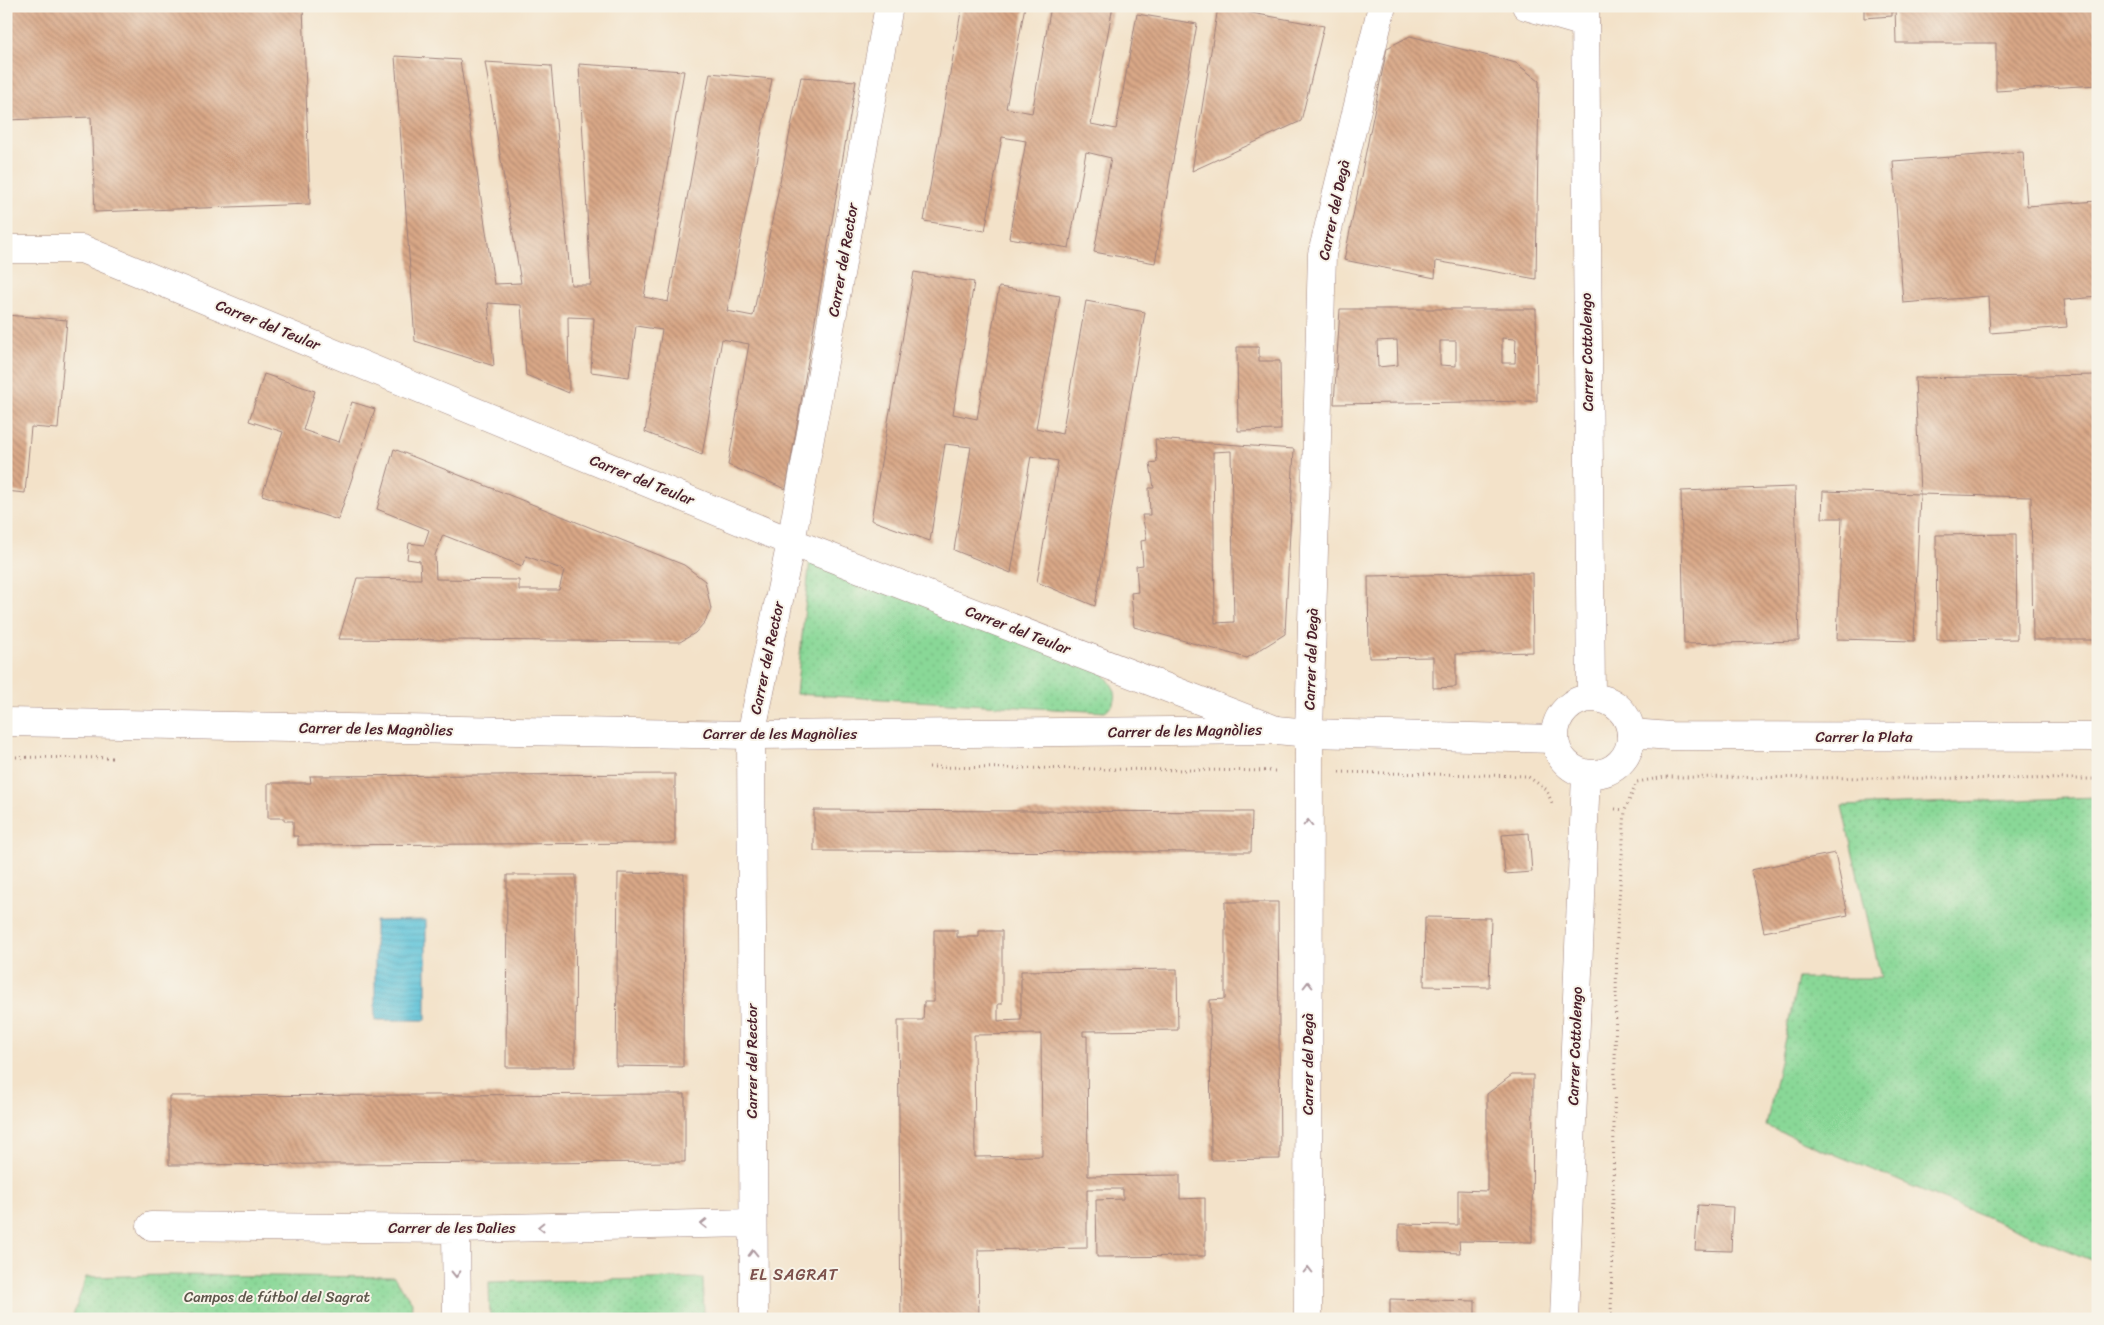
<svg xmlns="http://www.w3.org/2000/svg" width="2104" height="1325" font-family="Sriracha,sans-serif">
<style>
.green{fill:url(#green-dots);stroke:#6a7c61}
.water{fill:url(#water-rules);stroke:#527082}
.building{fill:url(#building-back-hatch);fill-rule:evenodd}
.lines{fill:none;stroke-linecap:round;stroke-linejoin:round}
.minor-casing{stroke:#9e807a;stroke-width:29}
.tertiary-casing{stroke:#9e807a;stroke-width:29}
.path{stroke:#9e807a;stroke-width:3;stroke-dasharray:1 4;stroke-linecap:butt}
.minor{stroke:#fff;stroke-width:28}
.tertiary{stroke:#fff;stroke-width:28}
.oneway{stroke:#ae9aa0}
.labels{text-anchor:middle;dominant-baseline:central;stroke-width:4;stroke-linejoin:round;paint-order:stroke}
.street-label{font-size:15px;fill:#4a1f2b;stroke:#f7f3e8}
.park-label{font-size:15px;fill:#5d564b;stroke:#f7f3e8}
.neighbourhood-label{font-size:16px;letter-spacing:1px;fill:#7c4f4b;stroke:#f7f3e8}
</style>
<defs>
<pattern id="green-dots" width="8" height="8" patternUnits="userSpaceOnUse" patternTransform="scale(1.25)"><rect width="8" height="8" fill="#89d897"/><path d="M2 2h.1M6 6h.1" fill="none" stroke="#78b982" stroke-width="1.8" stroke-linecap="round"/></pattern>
<pattern id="water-rules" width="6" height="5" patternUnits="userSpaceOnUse" patternTransform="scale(1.25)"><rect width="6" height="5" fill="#5bc2d8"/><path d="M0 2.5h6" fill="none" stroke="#51a6ba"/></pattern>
<pattern id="building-back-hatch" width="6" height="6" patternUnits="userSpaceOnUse" patternTransform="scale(1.25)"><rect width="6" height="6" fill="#d9a887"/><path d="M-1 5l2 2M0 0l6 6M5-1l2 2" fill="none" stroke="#b2886f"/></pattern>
</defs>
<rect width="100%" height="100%" fill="#f7f3e8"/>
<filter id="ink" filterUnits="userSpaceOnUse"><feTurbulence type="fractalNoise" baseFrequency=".02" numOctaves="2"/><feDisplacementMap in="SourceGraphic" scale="10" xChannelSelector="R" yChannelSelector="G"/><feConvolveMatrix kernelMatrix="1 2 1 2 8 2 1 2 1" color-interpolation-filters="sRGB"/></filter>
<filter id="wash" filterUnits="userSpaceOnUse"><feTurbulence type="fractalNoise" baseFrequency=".0096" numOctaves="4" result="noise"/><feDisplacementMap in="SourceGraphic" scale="20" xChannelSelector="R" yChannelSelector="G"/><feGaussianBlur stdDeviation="1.12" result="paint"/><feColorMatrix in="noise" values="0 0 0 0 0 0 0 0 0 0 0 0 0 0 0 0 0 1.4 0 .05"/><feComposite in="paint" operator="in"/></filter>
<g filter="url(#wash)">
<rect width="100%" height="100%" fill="#f3e2c9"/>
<path class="green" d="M810 559 1102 672C1114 687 1124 698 1105 712L796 694Z
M2098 797V1263L1766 1126 1798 978H1881L1842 806Z
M164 1275 394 1277 412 1302 411 1319H72L86 1277Z
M703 1278 704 1319H490L489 1282Z"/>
<path class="water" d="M426 920V1020H375V921Z"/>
<g id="blocks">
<path class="building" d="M6 6H303L310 204 95 212 91 117 6 120Z
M962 6H1025L1006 108 1032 113 1051 6H1113L1091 124 1116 129 1137 14 1197 24 1155 263 1094 252 1111 158 1086 152 1069 248 1009 238 1026 141 1002 137 985 231 924 221Z
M1864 6H1892V16L1864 18Z
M1895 6H2098V85L1996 91V43H1896Z
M1218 7 1324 26 1301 121 1192 171Z
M1410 36 1516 63 1539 81 1536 279 1436 261 1435 278 1344 260 1387 48Z
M395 56 460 60 494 284 521 283 485 62 551 66 571 285H591L579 64 684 71 644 297 668 302 710 73 772 79 727 311 753 316 801 77 856 81 786 489 728 465 749 344 722 339 702 455 645 432 662 330 636 326 629 377 591 372 594 318 568 317 569 393 526 375 521 305 488 303 494 366 415 341Z
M2023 152 2027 206 2098 201V297L2064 300 2067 327 1990 333 1988 296 1903 303 1893 161Z
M914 272 974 282 953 414 977 419 999 287 1060 296 1036 428 1062 434 1086 301 1145 312 1095 606 1037 582 1058 461 1031 456 1011 573 954 550 971 447 945 444 930 541 871 520Z
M1340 309H1536L1537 401 1334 404ZM1502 338 1516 339 1515 363H1502ZM1397 340 1398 365 1378 367 1377 341ZM1440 341H1456V366L1440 365Z
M6 315 67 320 58 429 31 427 25 493 6 491Z
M1237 347H1259V361H1280L1281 430 1238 431Z
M264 374 315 391 303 430 339 442 352 402 375 409 338 520 262 495 283 432 249 421Z
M2098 375V640H2033L2031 497 1920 494 1915 378Z
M1155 439 1294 449 1285 634 1247 658 1134 627 1131 593 1138 592 1136 566 1143 565 1141 541 1147 540 1142 515H1150L1149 488H1154L1150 463 1157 462ZM1231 451 1234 622 1215 623 1213 452Z
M394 449 684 565 705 581 711 609 705 622 695 633 680 642 339 639 357 578 421 579 420 561 407 559 409 543 424 545 429 530 377 509ZM443 535 522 566 526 556 564 570 559 590H519V580L436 579 435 555Z
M1795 487 1799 641 1684 644 1681 491Z
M1823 491 1920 494 1914 641 1837 639 1842 518H1822Z
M2016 534 2017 639 1937 640 1936 535Z
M1532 573 1533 652 1456 654V687L1433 688V657L1369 658 1368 576Z
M675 774V843L298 845V836H293V821H284V818H268V783H311L310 776Z
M814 810 1252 812 1251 852 814 851Z
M1529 833 1532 872 1505 874 1502 835Z
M1835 853 1848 915 1764 932 1751 870Z
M618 873 684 874 683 1067 616 1066Z
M507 875H576L575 1067H506Z
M1225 902H1278L1280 1159 1211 1160 1210 1000 1225 999Z
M1425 917 1491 918 1489 987 1424 986Z
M934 930H957V937H979V931H1002V1004H998V1021L1021 1020V971L1177 969 1178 1030 1083 1031V1036H1087L1088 1176 1180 1175V1199L1205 1198V1256L1097 1257 1096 1200 1123 1199V1189H1087V1248L978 1250 979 1319H901L898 1020H923L924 1002H934ZM1041 1034 1042 1156 975 1157 974 1035Z
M1512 1075H1533L1532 1242 1459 1241 1460 1253 1399 1251V1224L1458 1225V1190L1487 1191V1094Z
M685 1094V1162L169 1165V1096Z
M1698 1205 1733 1207 1731 1251 1695 1250Z
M1390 1299 1475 1301V1319H1390Z"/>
</g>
</g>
<g filter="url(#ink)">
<use href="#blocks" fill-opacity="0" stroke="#9e807a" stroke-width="1"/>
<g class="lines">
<defs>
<path id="minor" d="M1526 6 1585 23
M6 249H82L791 542 1276 730
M1631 733 1671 736 2098 737
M151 1226 456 1229 752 1223
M456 1229 457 1319
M754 1319 751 735 791 542 889 6
M1308 1319 1309 733 1322 254 1382 6"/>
<path id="tertiary" d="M1585 6 1591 698
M1555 736a38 38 0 1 1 76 0a38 38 0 1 1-76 0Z
M6 722 751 735 1276 730 1309 733 1554 739
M1564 1319 1586 774"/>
</defs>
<use href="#minor" class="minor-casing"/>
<use href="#tertiary" class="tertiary-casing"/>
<path class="path" d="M6 757 116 758
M929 767 1278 771
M1339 772 1527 776 1546 789 1552 803
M1615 809 1625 810
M1611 1319 1617 932 1625 810 1637 782 1665 777 2098 779"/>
<use href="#minor" class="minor"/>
<use href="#tertiary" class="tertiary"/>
</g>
<defs><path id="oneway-chevron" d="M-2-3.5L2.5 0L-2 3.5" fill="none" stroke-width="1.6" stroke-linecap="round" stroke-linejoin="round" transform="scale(1.25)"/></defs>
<g class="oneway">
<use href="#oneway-chevron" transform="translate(1308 823) rotate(-90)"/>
<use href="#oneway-chevron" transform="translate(1308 985) rotate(-90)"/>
<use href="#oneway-chevron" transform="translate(704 1224) rotate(179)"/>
<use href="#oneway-chevron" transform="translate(541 1227) rotate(179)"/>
<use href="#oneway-chevron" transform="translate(753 1253) rotate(-91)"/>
<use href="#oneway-chevron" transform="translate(1308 1270) rotate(-90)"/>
<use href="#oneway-chevron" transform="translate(456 1274) rotate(89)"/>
</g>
</g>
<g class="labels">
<g class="street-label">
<text transform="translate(1334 210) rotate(-78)">Carrer del Degà</text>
<text transform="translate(843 260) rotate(-80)">Carrer del Rector</text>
<text transform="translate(268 325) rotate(22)">Carrer del Teular</text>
<text transform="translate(1587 352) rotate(-91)">Carrer Cottolengo</text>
<text transform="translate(642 480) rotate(22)">Carrer del Teular</text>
<text transform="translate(1018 630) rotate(21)">Carrer del Teular</text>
<text transform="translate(767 658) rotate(-78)">Carrer del Rector</text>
<text transform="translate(1311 659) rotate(-88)">Carrer del Degà</text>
<text transform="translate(376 729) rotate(1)">Carrer de les Magnòlies</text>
<text transform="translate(1185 731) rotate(-1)">Carrer de les Magnòlies</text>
<text x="780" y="734">Carrer de les Magnòlies</text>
<text x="1864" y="737">Carrer la Plata</text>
<text transform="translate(1575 1046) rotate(-88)">Carrer Cottolengo</text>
<text transform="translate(752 1061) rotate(-90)">Carrer del Rector</text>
<text transform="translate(1308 1064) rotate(-90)">Carrer del Degà</text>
<text x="452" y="1228">Carrer de les Dalies</text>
</g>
<g class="park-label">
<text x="277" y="1297">Campos de fútbol del Sagrat</text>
</g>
<g class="neighbourhood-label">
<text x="794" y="1274">EL SAGRAT</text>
</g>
</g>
<rect width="2104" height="1325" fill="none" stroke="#f7f3e8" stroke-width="25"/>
</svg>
